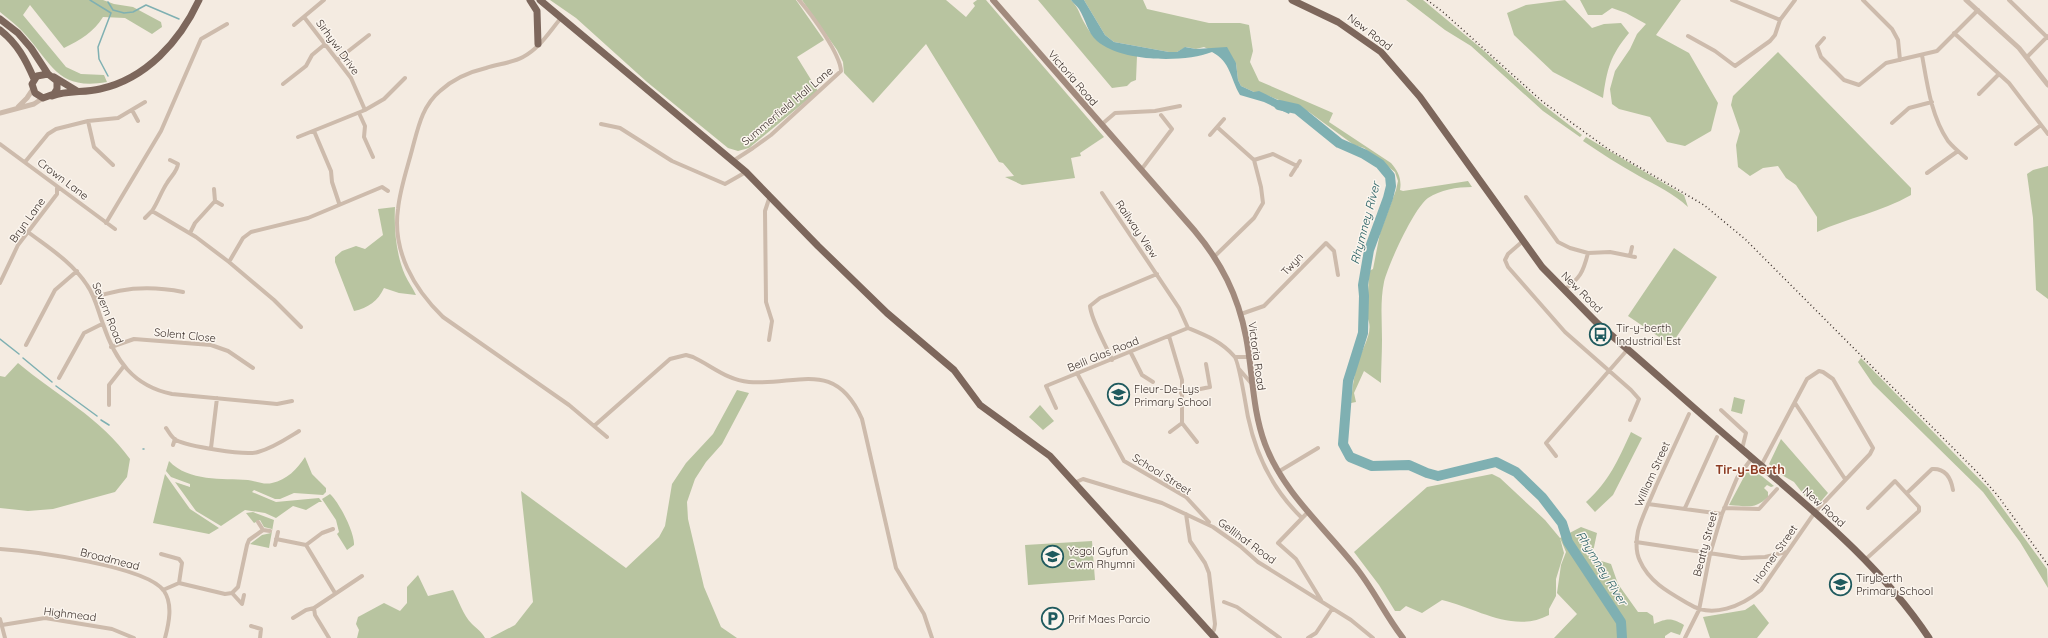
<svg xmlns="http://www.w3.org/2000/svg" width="2048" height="638" font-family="Quicksand,sans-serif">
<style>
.green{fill:#b8c4a0}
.water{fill:#7fb0b2}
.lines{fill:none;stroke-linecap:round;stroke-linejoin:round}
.stream{stroke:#7fb0b2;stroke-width:1.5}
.river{stroke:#7fb0b2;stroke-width:10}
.minor{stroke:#cdbbac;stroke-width:4}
.tertiary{stroke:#cdbbac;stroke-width:5}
.secondary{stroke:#a18a7d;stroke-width:6}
.primary{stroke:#7d675c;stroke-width:7}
.rail{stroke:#3b302b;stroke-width:1.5;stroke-dasharray:1 3;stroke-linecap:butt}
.labels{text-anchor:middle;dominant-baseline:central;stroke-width:3;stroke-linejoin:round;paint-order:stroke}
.street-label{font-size:11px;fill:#3b302b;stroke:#fbf5ee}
.poi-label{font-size:11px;fill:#3b302b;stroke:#fbf5ee;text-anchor:start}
.water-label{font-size:12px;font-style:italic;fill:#1f5a5e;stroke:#fbf5ee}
.quarter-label{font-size:13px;font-weight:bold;fill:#8c3b22;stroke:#fbf5ee}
</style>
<rect width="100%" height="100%" fill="#f4ebe1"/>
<path class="green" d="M0 0H103L114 4 133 7 161 22 162 27 152 34 125 18 103 17C94 32 80 40 64 48L30 5 23 15 66 67 81 74 104 75 107 82C57 91 52 63 23 32 17 25 8 19 0 12Z
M550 0H796L824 40 797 57 818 91 749 148 738 151 728 148 647 82 576 18Z
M802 0H946L966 17 975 6 973 3 977 0H986L1104 137 1080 153 1081 156 1071 158 1075 178 1022 185 1005 177 1014 176 1003 163 999 162 926 44 873 103 844 73 843 62 837 50Z
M1038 0H1071C1080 10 1079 14 1085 24 1096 45 1115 51 1137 56L1136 80 1131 82 1127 86 1112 88Z
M1084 0H1143L1147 9 1209 23H1240L1249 25 1253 51 1250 62 1259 81 1333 113 1329 122 1391 163C1398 171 1402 179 1400 190L1403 191 1468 181 1472 187C1457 187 1440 190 1428 198 1414 208 1388 265 1384 282 1380 301 1382 321 1382 340 1382 354 1381 369 1381 383L1364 371 1354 393 1356 402 1351 403C1352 389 1354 375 1358 362 1362 348 1375 331 1367 317L1369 271 1373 269 1380 233 1396 190 1398 181 1395 172 1364 148 1354 145 1309 112 1269 96 1254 92 1241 86 1238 80 1236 63 1204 47 1196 49 1186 47 1177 52H1169L1114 42 1105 35Z
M1406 0H1423L1482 49 1541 103 1582 135 1580 137 1543 111 1471 46 1445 30Z
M1565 0 1592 28 1604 24 1621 23 1629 33C1610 56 1607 69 1603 98L1553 72 1514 35 1507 13 1526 5Z
M1580 0H1681L1656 35 1689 53 1718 103 1711 131 1685 146 1667 142 1650 117 1619 109 1612 104 1610 89 1615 71 1630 49 1637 34 1646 24 1626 13 1612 8 1602 15H1588Z
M1778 52 1911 188V195C1881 212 1848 218 1817 232V217L1796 185 1786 178 1778 166 1763 168 1750 176 1738 167 1736 145 1740 131 1731 105 1733 96Z
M1586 137 1684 195 1688 207C1673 193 1657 186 1639 176 1619 165 1601 153 1583 141Z
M2048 166V299L2036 290 2033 218 2027 174 2033 170Z
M395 207C394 230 396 254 405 275 408 282 413 288 416 295L399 293 384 288C378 301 368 308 354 311L335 262V257L342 251 356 246 365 249 383 235 378 209Z
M1674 248 1717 277 1671 345 1628 316Z
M1861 358 1988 488 2047 569 2048 588 2020 542 1983 492 1873 384 1858 362Z
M18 363C55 394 102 419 130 459L127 477 115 492 53 509 28 511 0 508V376L5 377Z
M737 390 749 393 722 444 706 462 695 479 687 502 688 519 704 587 721 627 737 638H490L515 625 533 602 521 491 626 568 659 537 665 526 672 484 686 463 713 434Z
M1734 397 1745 400 1742 414 1731 411Z
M1040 405 1054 421 1043 430 1029 417Z
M1631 432 1642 438 1613 495 1595 512 1586 502C1610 480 1617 462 1631 432Z
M1781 439 1828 493 1817 506 1804 495 1794 482 1780 474 1769 464Z
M305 457 312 474 326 488V492L323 495 294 493 280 499H275L254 490 252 492 276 502 319 498 322 502H319L306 510 293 506 276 518 265 513 245 510 221 526 196 511 175 482 190 487V484L171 477 166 471 169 461C189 482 222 478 248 480 256 481 264 485 272 483 287 480 297 469 305 457Z
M1755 467 1758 473 1774 486 1771 487 1767 485 1764 488 1768 492V497C1754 510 1747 506 1729 505L1746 473Z
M165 474 190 509 219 528 209 534 153 523Z
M1492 474 1500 478 1545 520 1560 538 1564 553 1556 579V596L1549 609V615C1513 634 1477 608 1442 600L1422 613 1406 606 1400 611H1395L1379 585 1354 552 1427 487Z
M330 494C339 502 355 533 354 545L347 550 337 534 339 532 336 520 322 499Z
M253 512 274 520 269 548 250 544 262 535 271 533 272 529 264 527 260 520 254 523 246 513Z
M1581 527 1597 533 1593 552 1595 559 1611 564 1618 584 1638 612H1647L1653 616 1654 624C1668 618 1671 618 1684 625L1680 635 1671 632 1665 636V638H1554L1577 614 1557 593 1561 565 1566 552 1560 538Z
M1092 541 1095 580 1028 585 1025 545Z
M418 575 428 596 453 590C459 601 463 615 472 624 477 629 481 631 485 638H357L359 630 356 624 358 617 384 603 400 611 407 603V587Z
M1754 604 1769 623 1757 638H1710L1703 617 1745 610Z"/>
<path class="water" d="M1071 0H1084L1105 35 1114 42 1169 52H1177L1185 47 1196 49 1227 47 1236 63 1238 80 1241 86 1254 92 1259 91 1284 103 1293 105 1289 114 1264 102 1240 95C1230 78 1231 62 1212 52 1184 63 1121 62 1097 41 1087 32 1086 20 1079 9 1077 6 1073 3 1071 0Z"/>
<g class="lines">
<path class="stream" d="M90 0 111 13 98 47 99 59 108 76
M108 2 113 10 124 13 133 12 146 5 179 19
M0 339 19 354
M23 358 52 382
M56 386 97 416
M101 420 109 425
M143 449H144"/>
<path class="river" d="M1279 105 1297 109 1339 143 1364 154 1380 164 1390 176 1391 186 1388 198 1369 250 1363 285 1364 296 1363 333 1348 381 1343 444 1350 457 1372 466 1409 465 1427 473 1438 476 1496 462 1516 472 1542 497 1562 523 1568 542 1621 622 1622 638"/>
<path class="minor" d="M1732 0 1780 20 1795 0
M1863 0 1892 29 1898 40 1900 60
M2009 0 2048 38
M561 18C550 31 539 49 523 57 512 63 498 64 486 68 469 72 453 79 440 91 422 106 418 128 412 150 407 169 400 189 398 209 392 251 414 289 443 317L569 405 607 437
M294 25 324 0
M1954 33 2009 83 2048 134
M1688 36 1715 51 1735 66 1770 41 1775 35 1780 20
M1824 38 1817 46 1821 57 1844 80 1859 85 1886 63 1937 51 1978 10
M1922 55C1927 83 1931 116 1948 141 1953 147 1960 153 1966 158
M2027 57 2048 36
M337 60 369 35
M283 84 306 66 312 55 324 45
M1979 94 1999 74
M132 110 138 121
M365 110 384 99 405 78
M359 113 365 126 364 137 373 157
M88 121 94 147 113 165
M1892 123 1909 108 1932 102
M601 124 620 128 672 161 725 184 746 172
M1101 125 1115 113 1155 111 1180 106
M314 131 331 171 332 182 339 203
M1210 135 1224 119
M298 137 365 110 351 78 304 17
M0 144 115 229
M2016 144 2041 125
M1254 160 1273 154 1297 166
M733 161 753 148 771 135 841 71C840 53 811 14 799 0
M25 162 48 134 56 129 88 121 118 118 145 102
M1141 170 1172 129 1161 115
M1927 173 1958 151
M1291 175 1300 161
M1102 193 1179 308 1188 328
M1526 197 1558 242 1570 248 1588 253 1610 252 1635 257
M215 201 222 205
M152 211C158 202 161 192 167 183 171 176 177 172 178 164L170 160
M145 218 152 211 196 237 229 262 243 238 251 232 308 218 382 187 388 191
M106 223 161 131 201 39 227 24
M28 232C49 248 72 262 87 285 95 296 98 311 103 324 115 360 133 386 172 394L277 404 292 401
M190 233 195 223 215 201 214 189
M1523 241 1508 254 1505 260 1508 267 1565 332 1631 390 1639 399 1630 420
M1215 256 1254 218 1263 203 1261 187 1254 160 1217 127
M1630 256 1632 247
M229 262 274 300 301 327
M0 283 18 245 57 194V188
M1564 290C1580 278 1583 273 1588 253
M94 298C122 287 153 286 183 292
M1241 314 1264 306 1326 243 1334 251 1338 275
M1188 328C1205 335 1221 341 1234 356 1239 360 1246 407 1248 417 1256 455 1274 491 1302 518
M1169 336 1182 380V423L1197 442
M769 340 772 321 766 302 765 211 770 196
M26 345 55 290 77 271
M111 347 134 339 211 345 228 351 253 368
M1131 353 1142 375 1153 382
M1236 357H1249
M1112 360C1106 345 1091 320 1090 306L1100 298 1157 274
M1239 369 1251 383
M1077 373 1124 461 1186 497 1209 522
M59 378 84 333 102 324
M1181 393 1210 387 1206 364
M1795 403 1845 479
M109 405V385L124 366
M1056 408 1046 386 1188 328
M1721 410 1746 433 1742 449
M1689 414C1678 438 1667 462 1656 486 1650 501 1642 516 1638 531 1636 541 1635 551 1640 561 1649 582 1670 593 1689 604 1712 619 1742 606 1761 590L1815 512 1870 454 1873 448 1833 379 1823 372 1819 371 1807 379 1761 466
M594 426 670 359 686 355 693 357C712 366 727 380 749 382 797 386 835 358 862 419L896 568 924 614 932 638
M166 428C169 432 171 437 176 440 187 446 245 456 258 452 273 448 286 439 299 431
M1170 432 1182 423
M173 445 175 439
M211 448 217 398
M1556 456 1546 443 1628 349
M1278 472 1318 448
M1074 483 1083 479 1162 503 1213 527 1240 546 1258 562 1351 620 1373 638
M1907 493 1932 469C1946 468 1951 478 1953 490
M1648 504 1722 514
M1685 508 1717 437
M1724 508 1759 509 1777 489
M1308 512 1278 543 1296 559 1321 600
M1186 514 1190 541 1205 563 1209 573 1215 624 1214 630 1211 633
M258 522 263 530
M263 530 270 531
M276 539 306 545 335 593
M1636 542 1742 558 1765 557 1787 552
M275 545 278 532
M306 545 322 533 333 529
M0 549C31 551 147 566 164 591 173 604 169 623 165 638
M161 554 179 559 182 563 179 583
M1866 559 1919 511V507L1895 481 1868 508
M163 590 179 583 225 594 232 593 238 587 247 545 249 540 263 530
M232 593 242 604 244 595
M1224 602 1237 607 1280 638
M293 618 306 610 314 608
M0 619 5 638
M2 625 45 618 112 629 134 638
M251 626 261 629 260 638
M329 638 315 615 314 608 362 576
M1308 638 1316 633 1332 609
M1685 638 1699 610 1710 554 1722 514 1737 478 1752 458"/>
<path class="tertiary" d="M1966 0 2019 48 2048 85
M18 107 27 98 33 89
M0 113 34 104 43 98"/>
<path class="secondary" d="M993 0 1194 230C1221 262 1238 295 1246 337 1253 373 1252 409 1265 444 1283 492 1323 526 1354 565 1373 588 1385 615 1403 638"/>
<path class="primary" d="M530 0 537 11 538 44
M540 0 746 172 818 246 887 313 954 370 980 405 1050 456 1215 638
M1292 0 1338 22 1381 52 1420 97 1542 267 1597 323C1647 365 1694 409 1744 451 1811 509 1880 564 1929 638
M0 19 18 33 31 48 48 74 57 81V89L54 94 43 98 35 93 32 84 37 76 48 74
M0 30C17 43 26 60 34 79
M54 77 77 91
M52 96C68 90 84 93 100 89 146 79 180 41 199 0"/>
<path class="rail" d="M1427 0 1443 12 1543 102 1608 149 1704 205 1745 239 1978 473 1998 496 2048 565"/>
</g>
<defs>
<symbol id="bus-ring" viewBox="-11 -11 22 22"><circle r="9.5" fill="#fbf5ee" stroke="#1f5a5e" stroke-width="1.5"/><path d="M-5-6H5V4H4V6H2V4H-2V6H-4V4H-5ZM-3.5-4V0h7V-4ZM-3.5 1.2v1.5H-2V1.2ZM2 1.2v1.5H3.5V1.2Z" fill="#1f5a5e"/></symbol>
<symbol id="school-ring" viewBox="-11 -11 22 22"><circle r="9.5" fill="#fbf5ee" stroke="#1f5a5e" stroke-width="1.5"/><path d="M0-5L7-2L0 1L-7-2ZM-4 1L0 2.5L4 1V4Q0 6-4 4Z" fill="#1f5a5e"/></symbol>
<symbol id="parking-ring" viewBox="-11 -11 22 22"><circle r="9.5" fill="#fbf5ee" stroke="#1f5a5e" stroke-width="1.5"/><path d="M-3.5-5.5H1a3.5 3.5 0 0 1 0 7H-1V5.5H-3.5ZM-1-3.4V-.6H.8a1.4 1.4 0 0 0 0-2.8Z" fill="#1f5a5e"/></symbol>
</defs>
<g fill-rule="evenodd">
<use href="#bus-ring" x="1588" y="322" width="25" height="25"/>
<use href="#school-ring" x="1106" y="382" width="25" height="25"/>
<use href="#school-ring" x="1040" y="544" width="25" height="25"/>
<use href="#school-ring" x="1828" y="572" width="25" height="25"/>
<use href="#parking-ring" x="1040" y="606" width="25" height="25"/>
</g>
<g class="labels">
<g class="street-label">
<text transform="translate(1370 32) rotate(37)">New Road</text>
<text transform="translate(338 47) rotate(54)">Sirhywi Drive</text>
<text transform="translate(1073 78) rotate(49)">Victoria Road</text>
<text transform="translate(787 106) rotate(-40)">Summerfield Hall Lane</text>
<text transform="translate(63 179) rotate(37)">Crown Lane</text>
<text transform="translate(27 220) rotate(-54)">Bryn Lane</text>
<text transform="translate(1137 229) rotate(56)">Railway View</text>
<text transform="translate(1292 264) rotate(-47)">Twyn</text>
<text transform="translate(1582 292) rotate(45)">New Road</text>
<text transform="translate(108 313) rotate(68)">Severn Road</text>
<text transform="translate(185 335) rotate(6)">Solent Close</text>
<text transform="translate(1103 354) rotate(-22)">Beili Glas Road</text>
<text transform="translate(1257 356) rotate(82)">Victoria Road</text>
<text transform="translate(1162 474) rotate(32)">School Street</text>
<text transform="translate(1652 474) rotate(-66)">William Street</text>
<text transform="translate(1824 507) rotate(42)">New Road</text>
<text transform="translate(1247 541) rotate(36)">Gellihaf Road</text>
<text transform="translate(1705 544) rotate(-75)">Beatty Street</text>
<text transform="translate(1775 554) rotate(-55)">Horner Street</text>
<text transform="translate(110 559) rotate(14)">Broadmead</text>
<text transform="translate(70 614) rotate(7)">Highmead</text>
</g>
<g class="poi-label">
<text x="1616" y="328">Tir-y-berth<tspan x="1616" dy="13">Industrial Est</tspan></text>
<text x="1134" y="389">Fleur-De-Lys<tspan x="1134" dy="13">Primary School</tspan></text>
<text x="1068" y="551">Ysgol Gyfun<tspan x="1068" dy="13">Cwm Rhymni</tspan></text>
<text x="1856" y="578">Tiryberth<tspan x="1856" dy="13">Primary School</tspan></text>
<text x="1068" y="619">Prif Maes Parcio</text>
</g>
<g class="water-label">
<text transform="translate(1365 223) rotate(-75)">Rhymney River</text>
<text transform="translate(1602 568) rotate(58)">Rhymney River</text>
</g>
<g class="quarter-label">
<text x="1750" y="469">Tir-y-Berth</text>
</g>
</g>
</svg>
